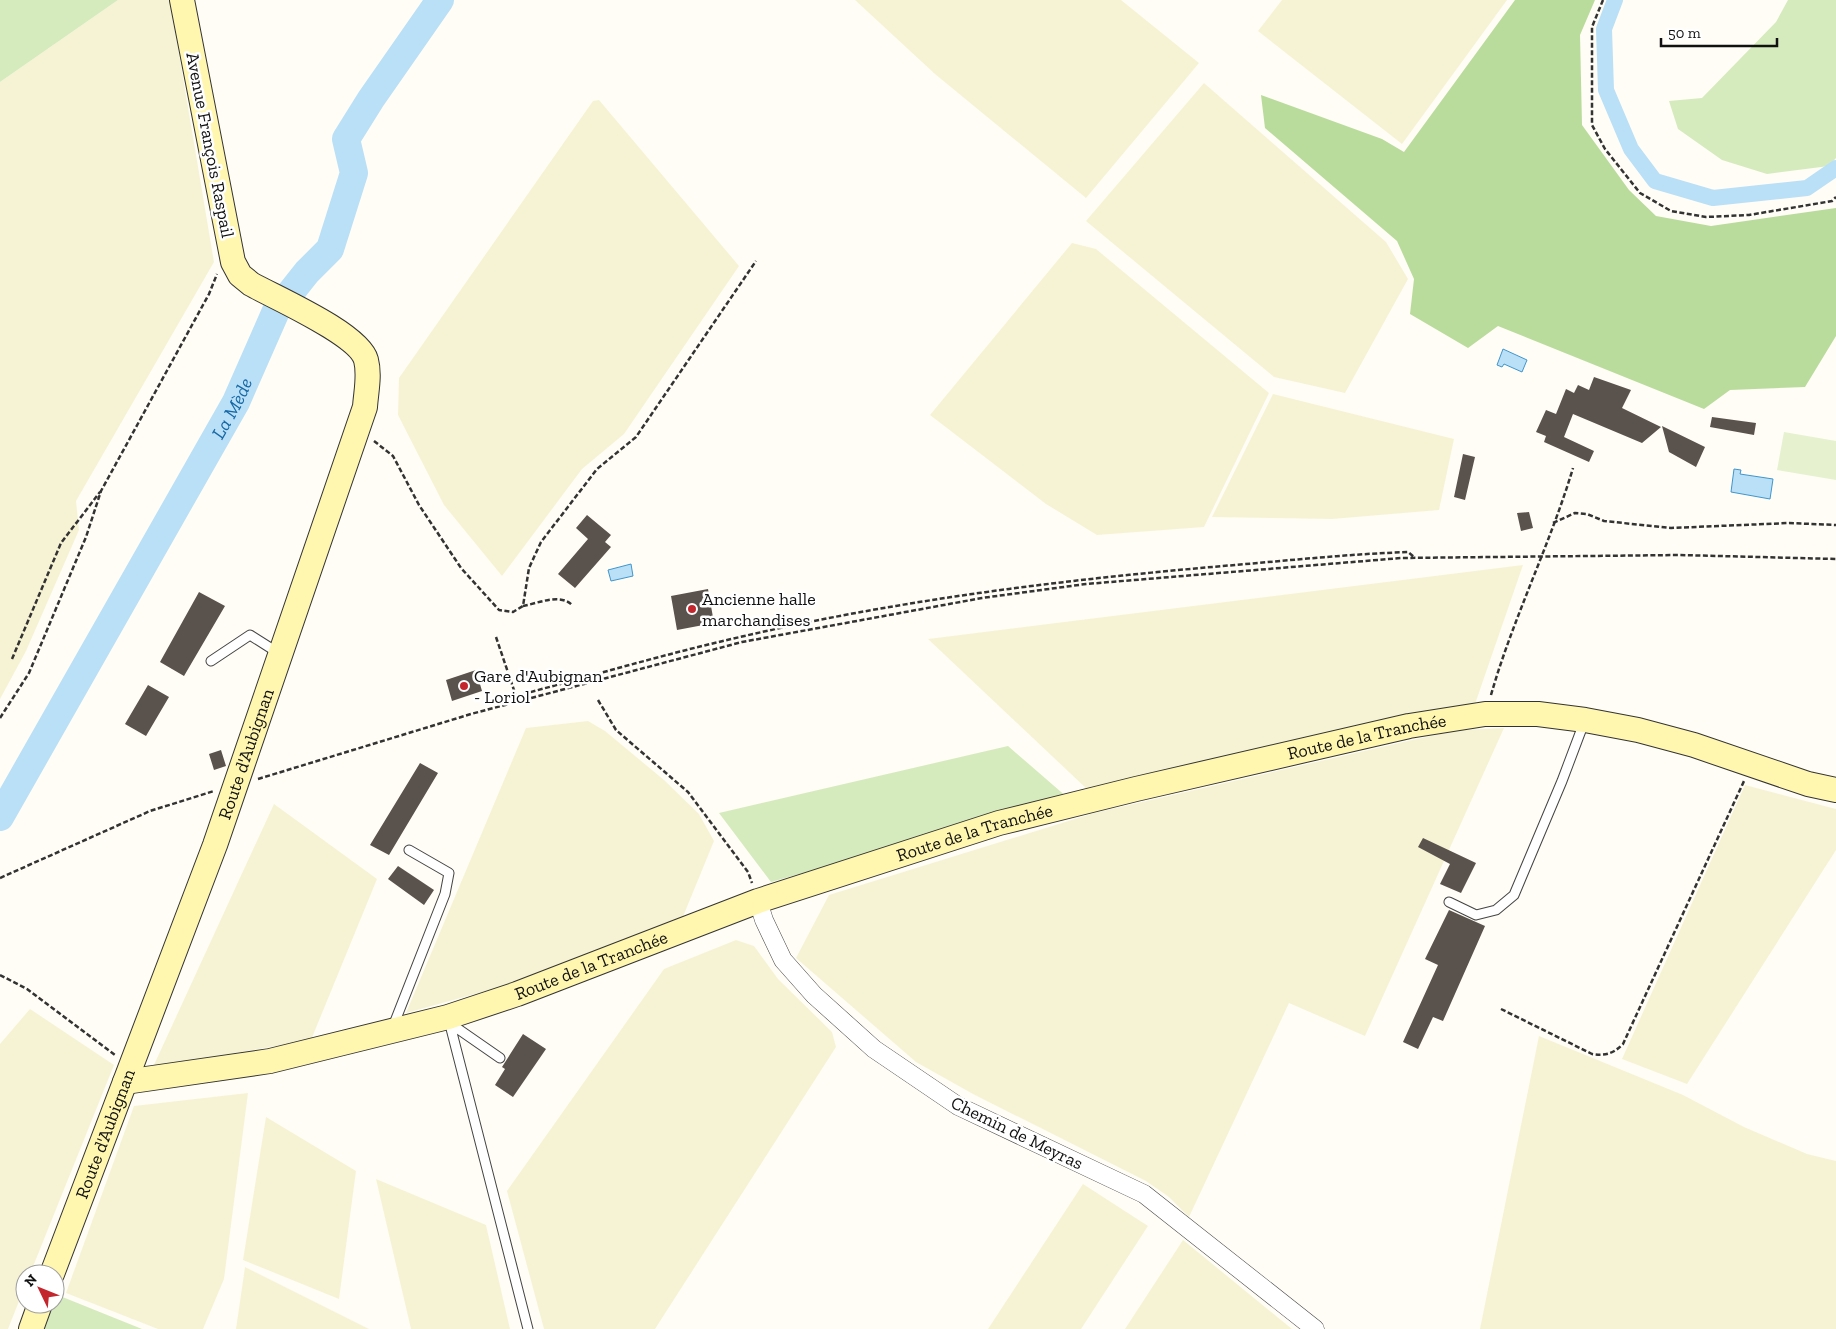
<svg xmlns="http://www.w3.org/2000/svg" width="1836" height="1329" font-family="'Zilla Slab',serif">
<style>
.farmland{fill:#f6f3d4}
.green{fill:#d5ebbd}
.forest{fill:#b9dc9c}
.pitch{fill:#e6f2cf}
.water{fill:#b9e0f7;stroke:#3f96cf}
.lines{fill:none;stroke-linecap:round;stroke-linejoin:round}
.canal{stroke:#b9e0f7;stroke-width:16}
.river{stroke:#b9e0f7;stroke-width:28}
.building{fill:#5a524d}
.lane-casing{stroke:#444;stroke-width:11}
.street-casing{stroke:#444;stroke-width:19}
.secondary-casing{stroke:#333;stroke-width:26}
.path{stroke:#333;stroke-width:2.5;stroke-dasharray:5 2.5;stroke-linecap:butt}
.lane{stroke:#fff;stroke-width:9}
.street{stroke:#fff;stroke-width:18}
.secondary{stroke:#fff6b0;stroke-width:24}
.poi-dot{fill:#c4262e;stroke:#fff;stroke-width:2}
.labels{text-anchor:middle;dominant-baseline:central;stroke-width:5;stroke-linejoin:round;paint-order:stroke}
.street-label{font-size:18px;fill:#111;stroke:#fff}
.poi-label{font-size:18px;fill:#111;stroke:#fff;text-anchor:start}
.water-label{font-size:19px;font-style:italic;fill:#1768a6;stroke:#fff}
</style>
<rect width="100%" height="100%" fill="#fffdf5"/>
<path class="farmland" d="M118 0H170L214 262 76 501 79 530 26 651 0 699V82Z
M855 0H1121L1199 63 1086 198 935 74Z
M1282 0H1507L1402 144 1258 31Z
M1204 83 1386 242 1408 279 1345 393 1274 377 1086 221Z
M599 100 739 266 624 434 582 469 502 576 444 505 398 415 399 378 593 101Z
M1072 243 1096 249 1269 393 1204 527 1097 535 1046 504 930 415Z
M1273 394 1454 439 1439 510 1332 519 1212 517Z
M1523 565 1475 704 1088 790 928 639Z
M588 721 605 731 664 780 699 814 714 841 682 919 504 986 406 1013 526 728Z
M1504 728 1365 1036 1289 1003 1189 1217 1169 1197 1146 1181 973 1094 916 1062 796 958 829 895 1094 813 1412 740 1460 730Z
M1745 785 1836 809V850L1687 1084 1622 1059Z
M274 804 377 879 311 1040 153 1067Z
M736 940 754 946 778 979 832 1032 836 1047 655 1329H544L507 1191 664 969Z
M30 1009 114 1065 30 1274H25V1286L8 1329H0V1044Z
M1539 1036 1683 1095 1744 1127 1807 1154 1836 1161V1329H1480Z
M248 1093 224 1279 203 1329H158L66 1293 134 1106Z
M266 1117 356 1171 339 1299 243 1260Z
M376 1179 486 1225 510 1329H411Z
M1083 1184 1148 1226 1081 1329H988Z
M1183 1240 1292 1329H1125Z
M245 1267 369 1329H236Z"/>
<path class="green" d="M0 0H118L0 82Z
M1788 0H1836V158L1829 166 1767 174 1722 160 1678 129 1669 101 1702 98 1776 22Z
M1008 746 1068 798 771 882 719 813Z
M55 1294 142 1329H40L49 1304H55Z"/>
<path class="forest" d="M1515 0H1595L1580 35 1582 125 1629 190 1656 216 1711 226 1836 208V336L1805 387 1730 390 1704 409 1498 326 1468 348 1410 314 1414 279 1397 241 1265 128 1261 95 1382 139 1404 152Z"/>
<path class="pitch" d="M1784 432 1836 441V480L1777 470Z"/>
<path class="water" d="M1503 349 1527 360 1522 372 1504 364 1502 367 1497 365Z
M1734 469 1741 470 1740 474 1773 479 1770 499 1731 492Z
M631 564 633 576 611 581 608 570Z"/>
<g class="lines">
<path class="canal" d="M1615 0 1604 29 1606 90 1631 149 1655 181 1713 198 1807 188 1836 168"/>
<path class="river" id="s1" d="M0 817 236 402 276 311 307 272 330 249 354 173 346 139 371 99 440 0"/>
</g>
<path class="building" d="M1594 377 1631 390 1622 408 1661 427 1642 443 1573 414 1564 437 1594 451 1589 462 1544 442 1546 436 1536 432 1546 410 1556 414 1566 389 1574 393 1578 385 1589 390Z
M1712 417 1756 423 1754 435 1710 427Z
M1662 426 1705 447 1696 467 1669 452Z
M1463 454 1475 457 1465 500 1454 497Z
M1529 512 1533 528 1521 531 1517 513Z
M587 515 611 535 605 542 611 547 575 588 558 574 588 539 576 528Z
M708 589 714 623 677 630 671 596Z
M199 592 225 606 184 676 160 662Z
M476 670 482 691 452 701 446 680Z
M148 685 169 697 146 736 125 724Z
M221 750 226 766 214 770 209 754Z
M420 763 438 773 389 855 370 845Z
M1423 838 1476 863 1461 893 1440 884 1450 864 1418 847Z
M398 866 434 890 424 905 388 879Z
M1449 910 1485 926 1443 1021 1433 1017 1418 1049 1403 1042 1438 965 1425 959Z
M523 1034 546 1049 513 1097 495 1085 505 1069 502 1067Z"/>
<g class="lines">
<defs>
<path id="lane" d="M211 661 250 635 280 654
M1449 902 1476 915 1496 910 1514 895 1562 781 1585 720
M448 1017 528 1329
M451 1024 500 1058
M392 1029 445 894 449 873 409 850"/>
<path id="street" d="M758 901 764 920 783 960 814 995 874 1049 958 1106 1144 1194 1315 1329"/>
<g id="secondary">
<path id="s2" d="M125 1082 270 1061 448 1017 517 994 758 901 999 823 1136 789 1409 726 1485 714H1538L1585 720 1638 730 1694 745 1808 784 1836 790"/>
<path id="s3" d="M52 1274 215 845 365 407C366 392 370 375 366 360 359 334 276 298 251 284L240 275 233 262 182 0"/>
<path d="M31 1329 40 1304"/>
</g>
</defs>
<use href="#lane" class="lane-casing"/>
<use href="#street" class="street-casing"/>
<use href="#secondary" class="secondary-casing"/>
<path class="path" d="M1603 0 1592 27V125L1605 149 1640 193 1671 211 1706 217 1749 215 1832 201 1836 197
M374 441 393 456 419 505 461 568 499 610 513 612 523 606 529 568 541 542 597 469 636 437 756 261
M1553 523 1575 513 1587 514 1604 521 1671 528 1789 523 1836 525
M523 606C539 603 560 593 572 605
M496 637 518 702
M12 659 61 543 100 492
M1491 695C1513 618 1550 545 1573 468
M516 696C591 676 665 654 740 637 903 599 1069 579 1235 565 1293 560 1350 554 1408 552L1414 557
M598 700 616 730 688 792 748 872 752 883
M0 718 29 673 86 537 101 491 209 294 217 274
M258 779 471 714 742 642 982 598 1086 584 1401 558 1680 555 1836 559
M0 878 150 811 214 791
M0 975 27 989 115 1055
M1501 1009 1592 1054C1605 1056 1613 1054 1623 1044L1744 781"/>
<use href="#lane" class="lane"/>
<use href="#street" class="street"/>
<use href="#secondary" class="secondary"/>
</g>
<g class="poi-dot">
<circle cx="692" cy="609" r="5"/>
<circle cx="464" cy="686" r="5"/>
</g>
<g class="labels">
<g class="street-label">
<text transform="translate(210 145) rotate(79)">Avenue François Raspail</text>
<text stroke="none"><textPath href="#s2" startOffset="1292">Route de la Tranchée</textPath></text>
<text stroke="none"><textPath href="#s3" startOffset="555">Route d'Aubignan</textPath></text>
<text stroke="none"><textPath href="#s2" startOffset="888">Route de la Tranchée</textPath></text>
<text stroke="none"><textPath href="#s2" startOffset="482">Route de la Tranchée</textPath></text>
<text transform="translate(1017 1133) rotate(26)">Chemin de Meyras</text>
<text stroke="none"><textPath href="#s3" startOffset="150">Route d'Aubignan</textPath></text>
</g>
<g class="poi-label">
<text x="702" y="599">Ancienne halle<tspan x="702" dy="21">marchandises</tspan></text>
<text x="474" y="676">Gare d'Aubignan<tspan x="474" dy="21">- Loriol</tspan></text>
</g>
<g class="water-label">
<text stroke="none"><textPath href="#s1" startOffset="470">La Mède</textPath></text>
</g>
</g>
<g transform="translate(40 1289) rotate(313)"><circle r="24" fill="#ffffff" stroke="#a0a0a0"/>
<path d="M0-4L9 19L0 12L-9 19Z" fill="#c4262e"/>
<text y="-8" font-size="14" font-weight="bold" text-anchor="middle" fill="#111111">N</text>
</g>
<path d="M1661 38v8h116v-8" fill="none" stroke="#111111" stroke-width="2.5"/>
<text x="1668" y="38" font-size="15" fill="#111111" stroke="#ffffff" stroke-width="4" paint-order="stroke">50 m</text>
</svg>
